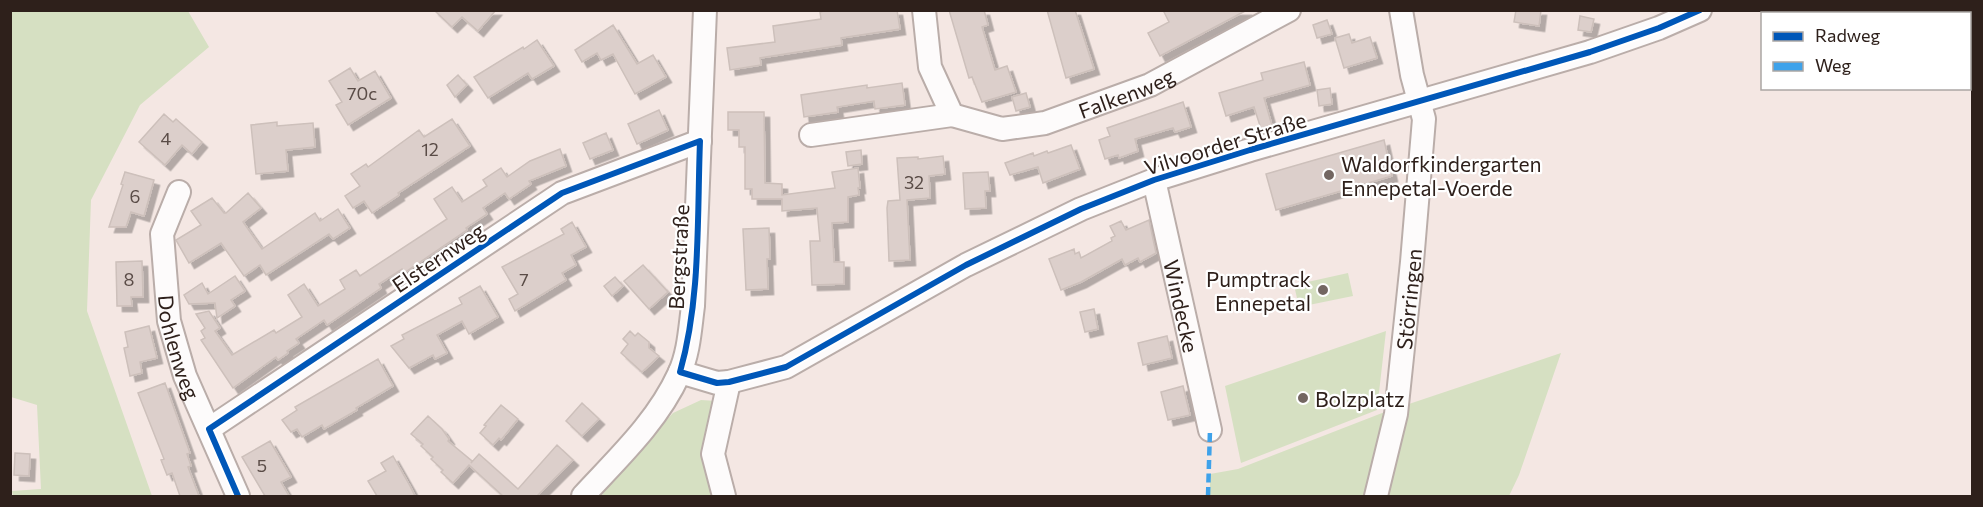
<svg xmlns="http://www.w3.org/2000/svg" width="1983" height="507" font-family="Commissioner,sans-serif">
<style>
.green{fill:#d6e0c2}
.building{fill:#dccfcb;stroke:#cdc0bb;stroke-width:1.5;filter:url(#shadow)}
.lines{fill:none;stroke-linecap:round;stroke-linejoin:round}
.minor-casing{stroke:#baada9;stroke-width:26}
.minor{stroke:#fdfbfb;stroke-width:22}
.quiet{stroke:#3ea2ea;stroke-width:4.5;stroke-dasharray:9 4.5;stroke-linecap:butt}
.cycleway-casing{stroke:#fff;stroke-width:10}
.cycleway{stroke:#0057b8;stroke-width:6}
.poi-dot{fill:#736661;stroke:#fff;stroke-width:2}
.labels{text-anchor:middle;dominant-baseline:central;stroke-width:4.5;stroke-linejoin:round;paint-order:stroke}
.number-label{font-size:18px;fill:#5a4c47}
.street-label{font-size:21px;fill:#2e201b;stroke:#fff}
.poi-label{font-size:21px;fill:#2e201b;stroke:#fff;text-anchor:start}
</style>
<defs>
<filter id="shadow"><feDropShadow dx="5.5" dy="5.5" stdDeviation="0" flood-color="#0004"/></filter>
</defs>
<rect width="100%" height="100%" fill="#f4e7e3"/>
<path class="green" d="M10 11H188L209 47 140 105 91 200 87 311 152 496H13L12 491 41 489 37 405 11 397Z
M1348 273 1353 296 1299 307 1294 285Z
M1386 331 1377 410 1241 463 1225 386Z
M1561 353 1519 475 1509 496H1378L1400 407Z
M701 400 716 401 713 496H601L636 453 673 413Z
M1395 408 1373 496H1210V474L1238 469Z"/>
<path class="building" d="M434 10H496L478 31 462 17 452 27Z
M828 10H897L900 29 841 38 842 45 760 58 761 65 730 70 727 48 775 42 773 26 821 19 820 12Z
M949 10H984L988 25 982 27 995 70 1007 66 1016 92 982 102 972 77 969 78Z
M1047 10H1075L1094 69 1066 78Z
M1163 10H1247L1160 56 1148 33 1169 22Z
M1516 10H1541L1539 26 1514 22Z
M1580 16 1594 19 1591 32 1578 30Z
M1327 20 1332 34 1317 38 1313 25Z
M613 25 637 64 653 55 666 77 635 94 613 54 601 60 597 53 582 62 575 50Z
M1349 34 1352 43 1370 37 1377 58 1344 68 1335 38Z
M537 40 554 66 532 79 528 73 488 98 474 77 523 47 524 49Z
M1304 62 1310 85 1264 98 1273 129 1262 132 1254 107 1226 116 1219 93 1263 80 1261 73Z
M350 68 358 81 375 71 391 98 348 125 336 105 342 102 329 81Z
M458 75 467 85 455 97 447 85Z
M902 83 905 105 875 109 874 101 837 107 838 112 804 117 801 95 867 85V88Z
M1330 88 1332 104 1319 106 1317 90Z
M1026 93 1030 107 1016 111 1012 97Z
M1183 102 1191 127 1175 132 1173 128 1135 139 1138 151 1119 158 1118 155 1105 159 1099 140 1110 136 1107 128Z
M659 110 668 130 637 144 628 124Z
M728 112H764L765 183 782 184V195L835 188 832 172 858 168 860 188H858L859 195 848 197V222L832 223 834 262H844V284L812 285 810 241H820L817 208 782 211V199H752V189H745V147H739V130H728Z
M164 114 173 122 176 119 202 142 192 154 182 145 165 165 139 142Z
M452 119 470 146 398 193 399 195 372 213 364 201 353 208 345 196 360 186 351 174 366 164 368 167 419 130 424 137Z
M277 122V126L313 123 315 147 286 150 288 171 256 174 251 125Z
M606 133 613 150 590 159 583 143Z
M1384 140 1392 176 1276 210 1266 174Z
M1071 145 1080 169 1043 183 1038 167 1010 175 1005 163 1033 153 1034 156 1047 151 1048 153Z
M560 149 566 166 529 181 531 184 509 199 505 193 483 208 487 214 466 228 467 230 404 273 402 269 379 284 381 288 327 325 324 320 296 339 299 343 287 351 288 353 278 360 276 357 233 388 201 340 205 338 201 331 205 328 196 314 209 311 220 328 215 331 232 355 274 330 276 333 302 317 288 295 304 284 318 306 345 289 340 280 356 270 360 276 447 219 434 199 452 187 462 202 487 186 483 180 501 168 507 177 530 161Z
M861 150 862 164 848 166 846 152Z
M943 156 945 174 929 176 930 198 907 200 910 260 889 261 887 208 888 201 900 200 897 158 918 157V159Z
M125 172 154 180 144 216 131 212 126 227H109L123 185 121 184Z
M988 172 990 191H985L986 208 965 209 963 173Z
M248 193 261 208 243 222 262 249 315 213 320 221 338 209 350 228 333 239 329 234 266 275 260 265 244 276 221 243 189 263 176 240 201 225 191 211 212 198 224 213H226Z
M1149 220 1156 253 1140 262 1138 258 1125 265 1122 259 1081 282 1061 290 1049 259 1074 249 1075 254 1079 252 1081 258 1112 241 1111 238 1115 236 1110 226 1121 221 1126 230Z
M572 222 586 247 571 255 576 265 562 273 566 280 515 311 509 299 518 294 502 267 564 234 561 229Z
M769 228 770 259H767L768 289 746 290 743 229Z
M142 261 143 297H131L132 306H117L116 262Z
M643 265 668 292 649 309 624 281Z
M235 276 245 291 231 300 235 306 217 318 215 303 189 304 184 295 202 283 208 294Z
M615 277 623 286 612 296 604 286Z
M480 286 498 317 469 334 462 321 437 335 447 353 435 359 433 355 409 368 391 346 404 339 402 335 462 304 459 298Z
M1094 309 1098 329 1085 332 1080 312Z
M149 326 157 358 140 362 142 373 130 376 124 348 128 347 125 332Z
M630 331 635 336 638 333 649 342V348L659 356 642 372 621 353 628 344 623 339Z
M1167 336 1172 358 1143 365 1138 343Z
M378 359 393 386 356 408 357 410 324 429 322 425 302 437 297 429 291 432 282 420 297 410 295 407Z
M165 383 190 453 187 454 191 466 188 467 199 496H180L172 473 167 475 161 460 164 459 138 393Z
M1183 386 1190 415 1168 420 1161 392Z
M582 403 599 419 582 436 566 421Z
M501 405 518 419 501 440 499 438 493 445 480 433 486 426 484 425Z
M428 416 442 429 449 439 448 441 472 461 471 463 479 454 518 489 557 445 573 460 537 496H503L469 465 453 483 441 472 443 470 431 459 433 457 421 446 423 444 411 434Z
M270 441 291 477 281 482 289 496H265L242 457Z
M15 453 30 454 29 476 14 475Z
M393 456 410 486 415 496H377L368 481 386 471 381 463Z"/>
<g class="lines">
<defs>
<g id="minor">
<path id="s1" d="M924 10 930 67 952 115 1002 129 1045 123 1150 85 1289 10"/>
<path d="M811 135 952 115"/>
<path id="s2" d="M1154 180 1210 430"/>
<path id="s3" d="M179 192 162 234 169 321 185 376 238 496"/>
<path d="M680 372 717 383 729 382 786 367 966 265 1081 209 1154 180 1250 150 1590 52 1659 28 1700 10"/>
<path d="M209 429 562 193 700 141"/>
<path d="M583 496C618 458 657 422 679 374 689 353 690 328 693 306L705 10"/>
<path d="M724 496 713 454 729 382"/>
<path id="s4" d="M1376 496 1396 414 1412 262 1424 119 1412 75 1401 10"/>
</g>
</defs>
<use href="#minor" class="minor-casing"/>
<use href="#minor" class="minor"/>
<path class="quiet" d="M1208 496 1210 430"/>
<defs>
<path id="cycleway" d="M238 496 209 429 562 193 700 141C697 218 701 298 680 372L717 383 729 382 786 367 966 265 1081 209 1154 180 1250 150 1590 52 1659 28 1700 10"/>
</defs>
<use href="#cycleway" class="cycleway-casing"/>
<use href="#cycleway" class="cycleway"/>
</g>
<g class="poi-dot">
<circle cx="1329" cy="175" r="6"/>
<circle cx="1323" cy="290" r="6"/>
<circle cx="1303" cy="398" r="6"/>
</g>
<g class="labels">
<g class="number-label">
<text x="362" y="93">70c</text>
<text x="166" y="138">4</text>
<text x="430" y="149">12</text>
<text x="914" y="182">32</text>
<text x="135" y="196">6</text>
<text x="129" y="279">8</text>
<text x="524" y="279">7</text>
<text x="262" y="465">5</text>
</g>
<g class="street-label">
<text stroke="none"><textPath href="#s1" startOffset="292">Falkenweg</textPath></text>
<text transform="translate(1225 143) rotate(-17)">Vilvoorder Straße</text>
<text transform="translate(438 257) rotate(-34)">Elsternweg</text>
<text transform="translate(678 257) rotate(-87)">Bergstraße</text>
<text stroke="none"><textPath href="#s4" startOffset="200">Störringen</textPath></text>
<text stroke="none"><textPath href="#s2" startOffset="129">Windecke</textPath></text>
<text stroke="none"><textPath href="#s3" startOffset="160">Dohlenweg</textPath></text>
</g>
<g class="poi-label">
<text x="1341" y="163">Waldorfkindergarten<tspan x="1341" dy="24">Ennepetal-Voerde</tspan></text>
<text x="1311" y="278" text-anchor="end">Pumptrack<tspan x="1311" dy="24">Ennepetal</tspan></text>
<text x="1315" y="398">Bolzplatz</text>
</g>
</g>
<rect width="1983" height="507" fill="none" stroke="#2e201b" stroke-width="24"/>
<rect x="1761" y="12" width="210" height="78" fill="#ffffff" stroke="#aba6a4" stroke-width="1.5"/>
<rect x="1773" y="32" width="30" height="9" fill="#0057b8" stroke="#aba6a4" stroke-width="1.5"/>
<text x="1815" y="42" font-size="18" fill="#2e201b">Radweg</text>
<rect x="1773" y="62" width="30" height="9" fill="#3ea2ea" stroke="#aba6a4" stroke-width="1.5"/>
<text x="1815" y="72" font-size="18" fill="#2e201b">Weg</text>
</svg>
